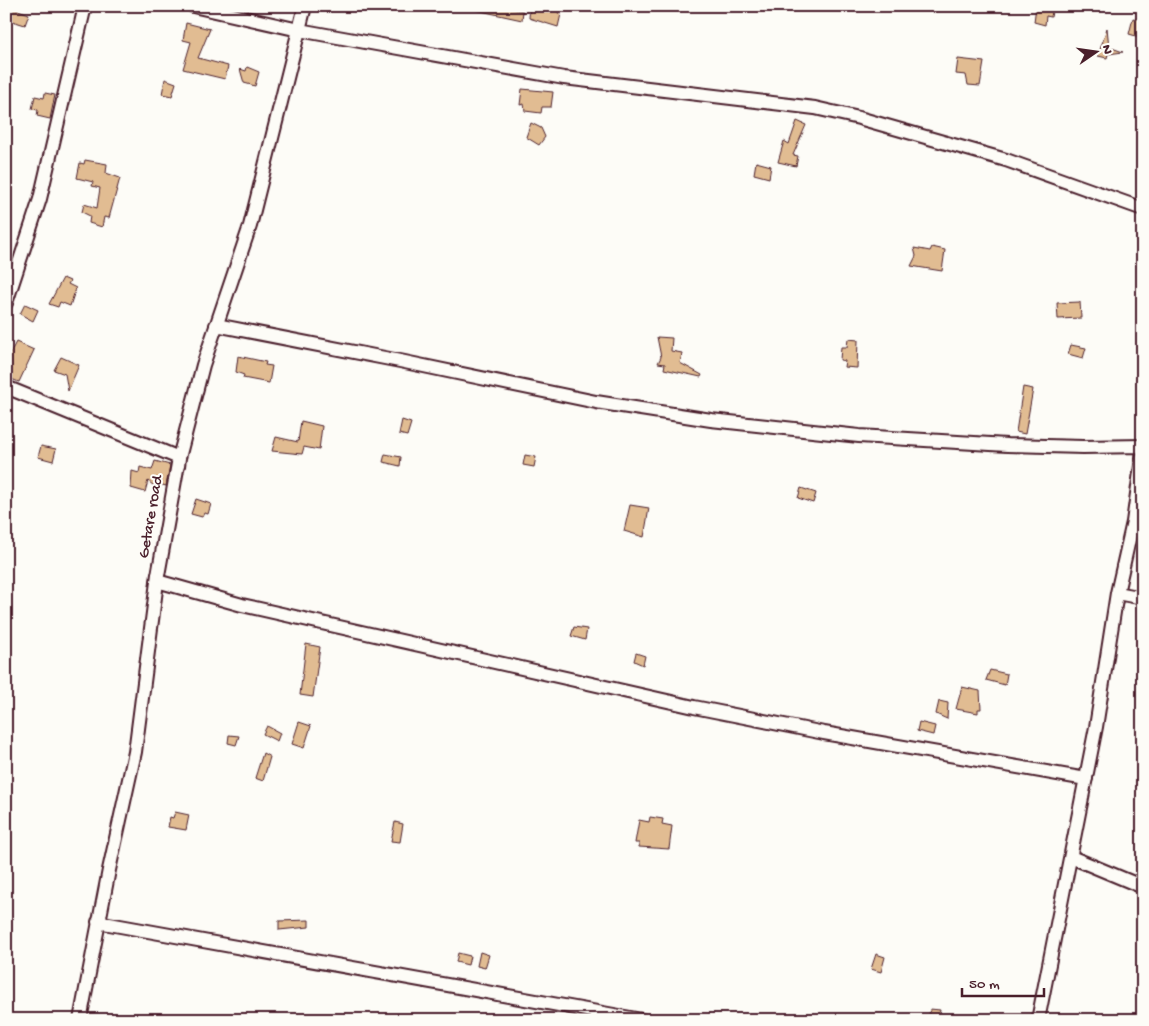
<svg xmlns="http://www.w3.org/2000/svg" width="1149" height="1026" font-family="'Gochi Hand',sans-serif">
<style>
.building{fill:#e1bc92;stroke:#4a1f2b}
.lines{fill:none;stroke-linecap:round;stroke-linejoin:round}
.minor-casing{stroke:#4a1f2b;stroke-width:16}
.minor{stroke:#fdfcf7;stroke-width:12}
.labels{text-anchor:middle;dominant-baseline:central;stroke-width:4;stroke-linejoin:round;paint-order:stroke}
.street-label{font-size:16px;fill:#4a1f2b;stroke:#fdfcf7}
</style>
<rect width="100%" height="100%" fill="#fdfcf7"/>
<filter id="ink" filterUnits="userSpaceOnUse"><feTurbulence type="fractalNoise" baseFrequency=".02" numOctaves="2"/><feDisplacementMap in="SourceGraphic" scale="10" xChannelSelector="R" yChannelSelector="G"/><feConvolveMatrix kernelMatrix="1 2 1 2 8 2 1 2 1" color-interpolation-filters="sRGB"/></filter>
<g filter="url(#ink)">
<path class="building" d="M476 6H497L523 11 522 20 476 10Z
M530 6 559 7 558 13 561 14 558 27 529 18Z
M1036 6H1053L1051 17 1046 16 1045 25 1034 22Z
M13 8 29 14 25 25 9 20Z
M1133 18 1143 21V38L1129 34Z
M186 23 210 29 198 58 228 66 225 79 183 69 191 42 183 40Z
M1107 28 1109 47 1123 52 1108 54 1107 58 1098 56Z
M958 59 984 62 980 86 968 85 966 75 956 74Z
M247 67 259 72 255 86 244 83 240 69 246 71Z
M165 79 176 83 172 96 162 94Z
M522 89 553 92 551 107H542L541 113 525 111 524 104 520 105Z
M45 93 55 95 50 119 37 116 38 110 32 109 35 96 44 98Z
M797 121 806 125 793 155 798 156 796 166 778 162 784 141 789 144Z
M531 123 541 128 545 137 539 145 526 137Z
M85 160 107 164 106 173 120 178 109 218 104 217 102 227 89 223 90 216 82 212 84 204 97 208 100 188 92 186 93 182 77 178 80 163 84 164Z
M756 162 771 166 769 178 754 174Z
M932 247 945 250 942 271 911 266 916 256 914 248 930 251Z
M63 278 70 281 68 284 76 288 70 306 60 302 58 307 49 304Z
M1080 302 1081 318 1058 319 1057 303Z
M25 304 38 310 33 321 20 314Z
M657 337 672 338 671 351 682 353 680 363 702 375 701 377 664 369 665 364 658 363 661 357Z
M848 339 858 340 857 368 844 367 845 361 840 360 841 347H847Z
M16 342 34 350 19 382 6 377V361Z
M1071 345 1086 348 1083 358 1068 354Z
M238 356 266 362 265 365 272 366 269 383 243 378 244 375 236 372Z
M61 357 79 365 68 391 65 374 54 370Z
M1023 387 1033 389 1025 434 1016 432Z
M402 420 411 423 407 436 399 434Z
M301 421 322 426 319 450 304 447 302 454 272 451 276 437 298 442Z
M41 446 56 449 53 461 38 457Z
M385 454 401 457 400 466 383 462Z
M525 455 536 457 534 467 523 465Z
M155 461 170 465 166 486 155 483 154 486 148 481 145 492 131 488 132 471 139 473 140 467 152 470Z
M801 488 816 493 813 503 798 498Z
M196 499 211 504 208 514 204 513 202 517 191 514Z
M630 505 649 508 644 537 624 531Z
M574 627 587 629 585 640 571 636Z
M306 644 320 647 313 697 300 695Z
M636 653 645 656 643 665 634 661Z
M990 670 1007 674 1005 685 986 680Z
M962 687 980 691 981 709H978V713L956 709Z
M939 701 948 703 947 719 936 714Z
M299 722 311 726 304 748 292 744Z
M919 722 935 726 933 735 917 731Z
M267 726 280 733 277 741 263 734Z
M229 735 239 736 236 745 228 743Z
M263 753 270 757 263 781 255 778Z
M175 812 189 815 186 830 168 827 170 817 173 818Z
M650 817 663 819 662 824 672 826 669 849 639 847V843H635L639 820 649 822Z
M395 822 403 824 400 842 391 841Z
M309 920V927L279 930V921Z
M480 952 489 955 485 968 477 966Z
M458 953 470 956 468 965 456 962Z
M876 954 885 957 881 972 871 969Z
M930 1009 940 1010 938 1020H928Z"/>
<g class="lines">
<defs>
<path id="minor" d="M193 6 299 30 564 78 815 108 859 118 1006 160 1143 209
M305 6 250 226 203 365 179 458 157 581 242 605 694 707 824 733 1086 779
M6 303 40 199 85 6
M216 325 400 361 596 402 711 420 859 436 1007 445 1083 447 1143 446
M6 387 179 458 178 466
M1117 593 1143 598
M1071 857 1143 887
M98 922 642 1020
M80 1020 109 870 135 752 158 574
M1038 1020 1096 727 1117 593 1133 522 1143 451"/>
</defs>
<use href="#minor" class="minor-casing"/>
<use href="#minor" class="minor"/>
</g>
</g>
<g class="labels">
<g class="street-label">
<text transform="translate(152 517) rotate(-80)">Getare road</text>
</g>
</g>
<rect width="1149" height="1026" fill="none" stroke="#fdfcf7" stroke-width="25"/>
<rect x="12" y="12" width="1124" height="1001" fill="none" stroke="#4a1f2b" stroke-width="2" filter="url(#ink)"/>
<g transform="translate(1096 52) rotate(77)" stroke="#fdfcf7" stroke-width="4" paint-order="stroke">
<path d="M0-4L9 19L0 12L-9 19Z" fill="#4a1f2b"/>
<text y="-8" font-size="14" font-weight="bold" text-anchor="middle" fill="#4a1f2b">N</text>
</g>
<path d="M962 988v8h82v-8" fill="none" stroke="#4a1f2b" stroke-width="2.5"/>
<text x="969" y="988" font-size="15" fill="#4a1f2b" stroke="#fdfcf7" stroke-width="4" paint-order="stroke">50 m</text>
</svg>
